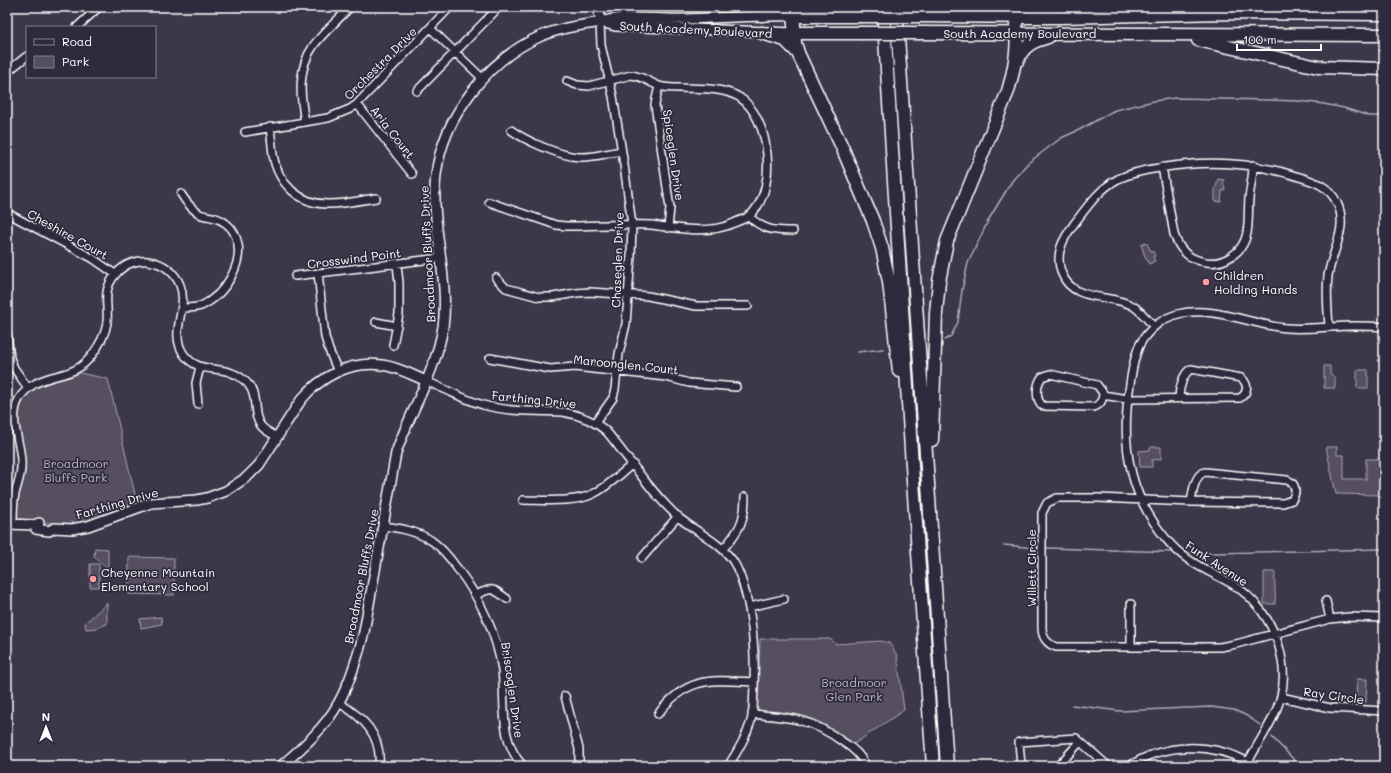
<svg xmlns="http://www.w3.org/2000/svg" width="1391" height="773" font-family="Mali,sans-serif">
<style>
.green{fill:#555060;stroke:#aaa8b0}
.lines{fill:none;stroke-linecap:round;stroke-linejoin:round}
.stream{stroke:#afadb4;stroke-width:1.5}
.street-casing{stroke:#fff;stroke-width:10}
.secondary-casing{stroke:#fff;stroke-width:12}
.highway-casing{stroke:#fff;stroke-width:15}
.street{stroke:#2f2a3d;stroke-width:7}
.secondary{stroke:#2f2a3d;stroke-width:9}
.highway{stroke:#2f2a3d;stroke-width:12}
.highway-bridge-casing{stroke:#fff;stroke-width:15;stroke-linecap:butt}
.highway-bridge{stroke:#2f2a3d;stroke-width:12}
.poi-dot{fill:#ff9aa2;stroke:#2f2a3d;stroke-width:1.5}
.labels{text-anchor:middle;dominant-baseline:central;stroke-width:3.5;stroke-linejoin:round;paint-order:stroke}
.street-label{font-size:12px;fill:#fff;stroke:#2f2a3d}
.poi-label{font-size:12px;fill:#fff;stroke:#2f2a3d;text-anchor:start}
.park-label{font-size:12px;fill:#bbb9bf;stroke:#2f2a3d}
</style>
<rect width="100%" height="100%" fill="#3c3749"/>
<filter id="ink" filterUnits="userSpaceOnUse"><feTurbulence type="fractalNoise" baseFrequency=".025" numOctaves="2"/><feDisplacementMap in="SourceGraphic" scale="8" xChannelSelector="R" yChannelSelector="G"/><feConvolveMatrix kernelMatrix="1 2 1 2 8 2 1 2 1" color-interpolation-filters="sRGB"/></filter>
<g filter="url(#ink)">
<path class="green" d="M1218 179 1224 180 1223 185 1225 186 1224 191H1222L1221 202 1215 201V190Z
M1146 242 1151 251H1153L1155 256 1153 257 1155 261 1149 264 1144 254 1141 244Z
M1324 366H1330V373L1335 378V388H1324Z
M1357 370H1368V388H1357Z
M80 373 108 379 137 503C117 510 96 522 75 524 57 525 37 521 19 519 12 508 23 484 25 471 26 453 20 438 18 420 15 389 44 385 65 378 70 377 75 374 80 373Z
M1151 447H1161V459L1152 460V467H1140L1139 451 1150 450Z
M1326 447H1337V455H1344V479H1366V459H1382L1380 495 1336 494Z
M95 548 108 549V569L94 556Z
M129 557 174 558V595L128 594Z
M90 564H99V587H90Z
M1264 572H1275C1274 583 1276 593 1275 604H1264Z
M107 603V624L97 628 86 629 85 623Z
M161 617 162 624 141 628 140 619Z
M760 639H830L836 644 881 641 889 643 897 655 904 710 854 744C836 732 818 718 795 714 784 712 772 712 761 711L758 709 757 706Z
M1357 679H1367L1366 702 1356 701Z"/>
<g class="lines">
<path class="stream" d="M945 340 951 336 958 322 962 290 968 263 989 219 1012 181 1028 163 1061 138 1079 130 1115 110 1154 101 1175 98 1269 100 1298 101 1324 104 1344 108 1369 116H1384
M858 352 883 349
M1004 545 1035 548
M1047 548 1172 552
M1188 553H1218L1384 549
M1072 705 1120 711 1211 707 1234 710 1247 716 1260 725
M1272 737 1300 766"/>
<defs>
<path id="street" d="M77 27 99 7
M430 28 482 78
M7 72 27 56
M659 86 656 99 655 105 670 208 668 228
M417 91 499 7
M357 104 412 174
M305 122C300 95 297 69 314 45 324 32 339 19 350 7
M270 127C271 137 272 146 273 155 278 184 300 205 330 204 346 204 361 200 376 198
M511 130C526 141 560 156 579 157 592 158 608 153 621 151
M245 132 328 118 350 109 357 104 450 7
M1162 167 1174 234C1178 247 1187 258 1201 261 1221 267 1243 254 1247 233 1249 222 1248 210 1249 199 1250 188 1253 177 1253 165
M181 194C186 202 191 209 200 214 203 216 208 216 212 217 221 219 231 225 235 235 247 261 225 295 201 306 195 308 188 308 182 308
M489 202 556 225 566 226C594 226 623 223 651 225 678 228 708 235 734 223 738 221 744 219 748 217 779 193 771 117 739 97 721 87 699 89 680 88 673 88 665 88 659 86 649 82 642 76 631 75L589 86 577 85 567 81
M9 214 92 258 115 274
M748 216C764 230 773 231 793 231
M318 273 325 337 329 350 338 372
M295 276 440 258
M496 278 506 288 539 297H553L576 293 590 292 648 296 696 306H748
M376 322 397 326
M1154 327C1148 320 1141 311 1133 306 1110 293 1074 303 1062 274 1054 254 1063 239 1074 224 1087 207 1099 189 1118 179 1131 173 1145 170 1159 168 1205 160 1252 162 1296 176 1313 181 1329 185 1337 203 1349 227 1332 251 1328 276 1326 293 1328 310 1329 327
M7 333 10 358 14 368 28 388
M393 345 399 314V283L397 264
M490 358 550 369 575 367 666 377 689 383 736 387
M1050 374 1097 385 1103 393C1103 400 1100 405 1094 407L1043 406C1035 400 1036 385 1042 377Z
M426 381C445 389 463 399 483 405 509 412 537 411 563 412 580 415 594 420 607 432 629 459 651 492 677 516 695 532 718 540 733 561 740 572 743 583 746 595 754 626 755 656 754 688 753 699 754 710 751 721 746 738 738 751 728 766
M1103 395 1127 399 1240 398C1248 393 1249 384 1241 378L1191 369C1183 373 1179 389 1179 398
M198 404 196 383 200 367
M595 423 613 398 615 389 619 354 626 324 631 256 632 225 624 165 613 96 601 45 600 22
M523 500C544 500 574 503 593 494 608 487 620 474 633 464
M1191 502 1283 503 1292 500C1297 492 1296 483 1287 480L1205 472C1194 475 1193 492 1191 502L1098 498H1057L1047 503 1042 513V628C1042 637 1047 644 1056 647H1220L1236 644 1330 619 1349 617 1384 618
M13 524C13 514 13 503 15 494 17 485 21 476 21 467 23 444 7 422 19 399 23 392 29 387 36 383 57 372 75 378 92 355 99 346 105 335 107 323 109 303 101 291 116 274 134 252 170 259 180 285 189 308 169 331 183 353 199 377 223 362 244 380 261 394 250 414 262 427 266 431 272 434 277 437
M383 526C400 528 417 531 432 541 442 548 450 558 457 568 480 598 496 632 502 670 506 703 498 739 523 766
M723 549C739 531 745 521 745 497
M642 558 678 516
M476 595C492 587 493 588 507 599
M1326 601 1330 619
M749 607 784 599
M1131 647V604
M565 696 579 749V766
M1281 697 1330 708 1384 711
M339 703C363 717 382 735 379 766
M658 714C687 676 710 680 754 682
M752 714C790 717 812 719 843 742 853 748 861 755 866 766
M1021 766 1019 742 1076 738 1108 766
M1058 766 1080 742
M1129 766C1165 743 1210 742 1248 762
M1246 766C1269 721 1295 698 1278 643 1270 619 1254 597 1232 584 1208 570 1186 563 1167 540 1151 521 1138 498 1132 474 1124 444 1125 415 1130 384 1132 371 1134 356 1140 344 1148 330 1162 318 1178 314 1213 305 1251 325 1286 328 1308 330 1331 326 1354 326 1364 326 1374 326 1384 327"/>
<path id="secondary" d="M599 7 600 22
M602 22 615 26 794 33
M7 524 34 525 39 523
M34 525 36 529 49 531 54 528 72 529 88 526 151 503 197 500 207 498 226 491 247 477 259 465 301 400C321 376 350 361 382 365 398 367 412 375 426 381
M281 766C302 748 326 727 339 702 351 680 358 656 364 632L396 453C410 411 436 372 443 327 450 277 430 226 436 175 443 117 488 59 541 36 562 27 579 26 601 22 606 21 610 19 615 19 638 16 662 20 684 19 721 18 757 15 793 16"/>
<path id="highway" d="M793 7 795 43 798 53 842 147 873 221 882 248 889 282 899 371
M883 7 913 481 933 766
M896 7 947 766
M1035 7 1053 14
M762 15 782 7
M793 16H859
M920 16 1061 17 1221 13 1384 14
M762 33 785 40 797 52
M794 33H860
M920 33 1384 35
M1198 40 1318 67 1384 69
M1018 60C1023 45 1034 41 1048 37
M932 440 936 313 939 281 947 241 1008 91C1017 61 1019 38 1014 7"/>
</defs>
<use href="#street" class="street-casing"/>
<use href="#secondary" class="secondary-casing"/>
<use href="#highway" class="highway-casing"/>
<use href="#street" class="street"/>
<use href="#secondary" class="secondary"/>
<use href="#highway" class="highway"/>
<defs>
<path id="highway-bridge" d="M859 16H920
M860 33H920"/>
</defs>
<use href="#highway-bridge" class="highway-bridge-casing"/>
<use href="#highway-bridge" class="highway-bridge"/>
</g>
</g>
<g class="poi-dot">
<circle cx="1206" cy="282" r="4"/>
<circle cx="93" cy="579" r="4"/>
</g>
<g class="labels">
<g class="street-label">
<text transform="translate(696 29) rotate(3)">South Academy Boulevard</text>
<text x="1020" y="33">South Academy Boulevard</text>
<text transform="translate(380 63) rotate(-45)">Orchestra Drive</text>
<text transform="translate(393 132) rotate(52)">Aria Court</text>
<text transform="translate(674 155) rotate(82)">Spiceglen Drive</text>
<text transform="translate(68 234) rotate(29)">Cheshire Court</text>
<text transform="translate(427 254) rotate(-93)">Broadmoor Bluffs Drive</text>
<text transform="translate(354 258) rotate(-7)">Crosswind Point</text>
<text transform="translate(617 260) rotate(-88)">Chaseglen Drive</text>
<text transform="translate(626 364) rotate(6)">Maroonglen Court</text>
<text transform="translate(534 399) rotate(6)">Farthing Drive</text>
<text transform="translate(117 503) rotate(-16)">Farthing Drive</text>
<text transform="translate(1217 563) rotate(33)">Funk Avenue</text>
<text transform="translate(1031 568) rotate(-90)">Willett Circle</text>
<text transform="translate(361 576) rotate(-79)">Broadmoor Bluffs Drive</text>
<text transform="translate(513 690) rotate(82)">Briscoglen Drive</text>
<text transform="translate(1334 695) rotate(8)">Ray Circle</text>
</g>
<g class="poi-label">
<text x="1214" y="275">Children<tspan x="1214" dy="14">Holding Hands</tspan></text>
<text x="101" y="572">Cheyenne Mountain<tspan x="101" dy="14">Elementary School</tspan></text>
</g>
<g class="park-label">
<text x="76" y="463">Broadmoor<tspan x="76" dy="14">Bluffs Park</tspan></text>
<text x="854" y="682">Broadmoor<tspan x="854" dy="14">Glen Park</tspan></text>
</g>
</g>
<rect width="1391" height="773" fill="none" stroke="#2f2a3d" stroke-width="24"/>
<rect x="12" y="12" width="1367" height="749" fill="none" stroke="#fff" stroke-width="1.5" filter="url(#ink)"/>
<rect x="26" y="26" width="130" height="52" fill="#2f2a3d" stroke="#827f8b"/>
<rect x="34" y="39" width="20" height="6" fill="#2f2a3d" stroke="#827f8b"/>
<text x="62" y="46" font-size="12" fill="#ffffff">Road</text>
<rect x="34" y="56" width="20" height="12" fill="#555060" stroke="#827f8b"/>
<text x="62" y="66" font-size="12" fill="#ffffff">Park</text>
<g transform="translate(46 727)" stroke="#2f2a3d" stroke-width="3" paint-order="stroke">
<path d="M0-3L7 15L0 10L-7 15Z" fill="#ffffff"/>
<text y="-6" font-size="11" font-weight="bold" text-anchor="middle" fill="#ffffff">N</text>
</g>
<path d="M1237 44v6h84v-6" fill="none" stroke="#ffffff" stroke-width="2"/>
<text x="1243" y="44" font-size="12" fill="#ffffff" stroke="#2f2a3d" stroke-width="3" paint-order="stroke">100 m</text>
</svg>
